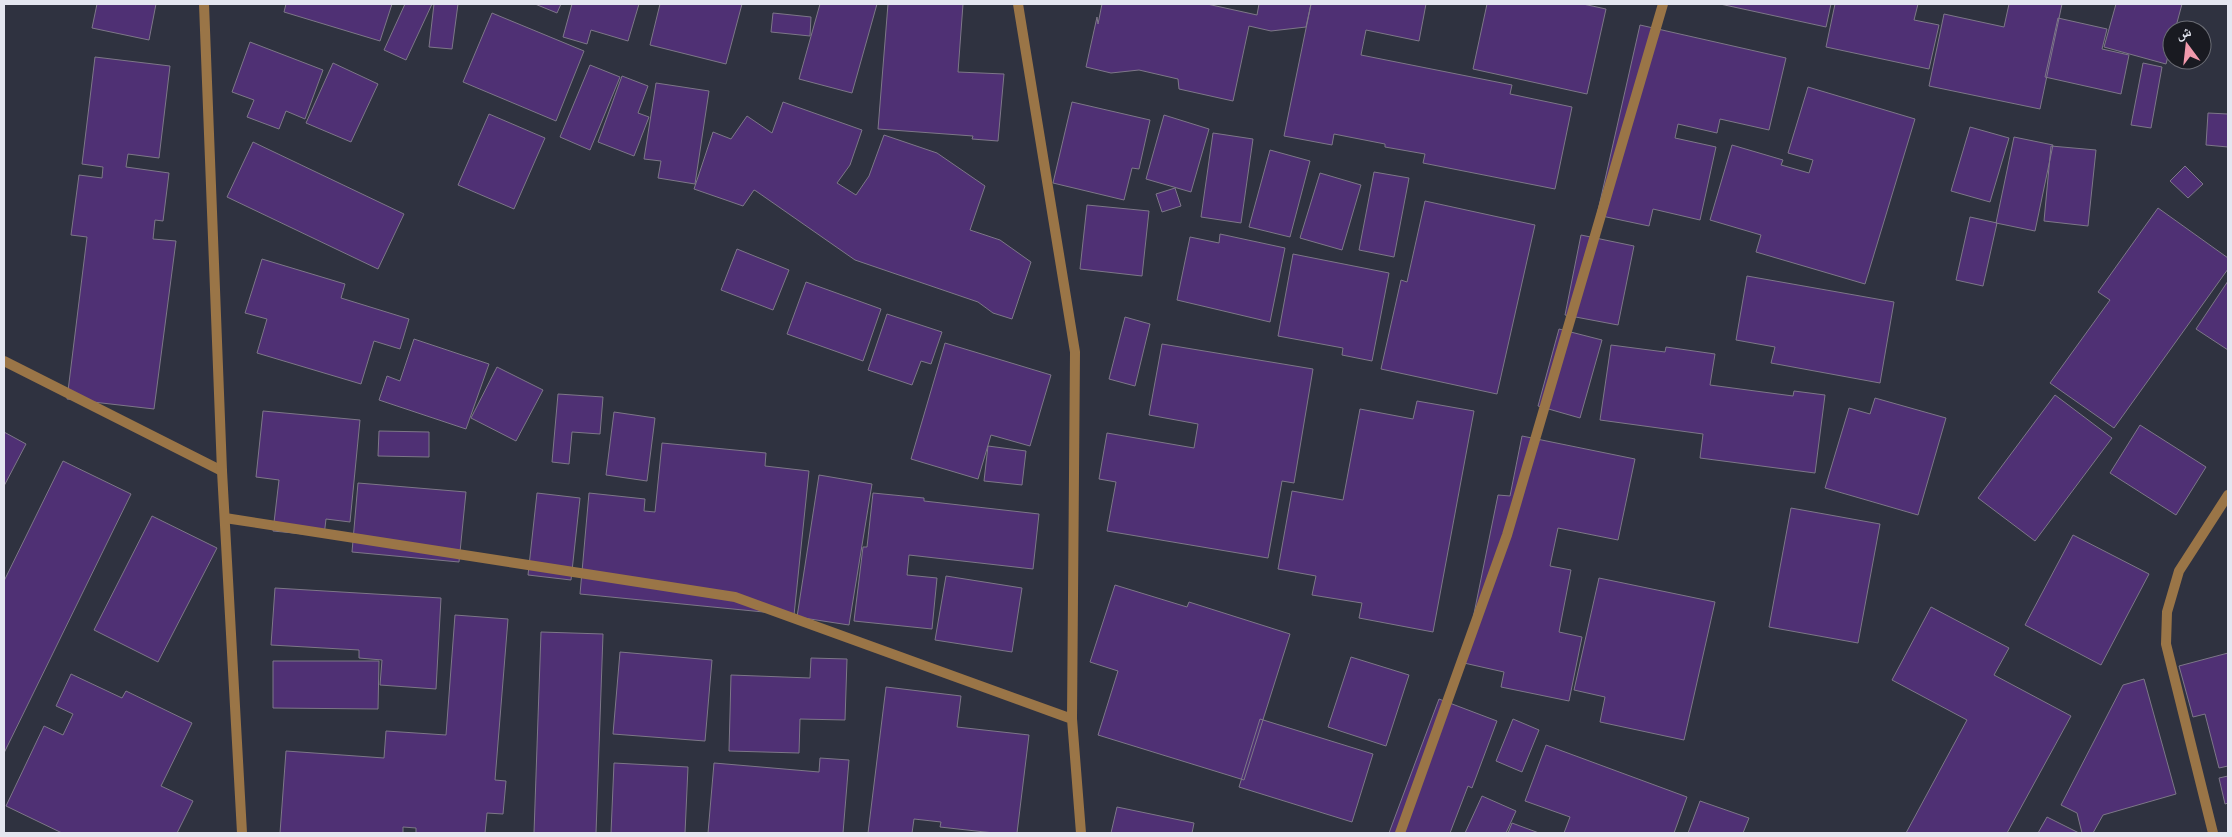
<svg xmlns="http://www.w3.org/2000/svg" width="2232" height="837" font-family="'PT Sans','Noto Naskh Arabic',sans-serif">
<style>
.building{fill:#4f3074;stroke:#7d7788}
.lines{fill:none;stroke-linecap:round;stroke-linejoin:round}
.minor{stroke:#9a7547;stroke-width:10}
.tertiary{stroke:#9a7547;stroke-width:10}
</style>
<rect width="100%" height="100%" fill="#2f3240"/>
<path class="building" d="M97 4H156L149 40 92 28Z
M286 4H392L380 41 284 12Z
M405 4H432L406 60 384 50Z
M434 4H458L452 49 429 47Z
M535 4H561L557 13Z
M572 4H639L628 41 591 30 587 44 563 37Z
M660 4H742L726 64 650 45Z
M820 4H877L852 93 799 79Z
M888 4H963L958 72 1004 74 998 141 972 139 973 136 878 129Z
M1102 4H1207L1257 15 1259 4H1311L1306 27 1271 31 1249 26 1233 101 1179 89 1178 79 1139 70 1111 73 1086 67 1097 17 1098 24Z
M1311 4H1426L1419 41 1366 30 1361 55 1512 85 1510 94 1572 107 1555 189 1423 163 1425 154 1385 147V144L1334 134 1332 145 1284 136Z
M1487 4H1583L1606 9 1587 94 1473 69Z
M1720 4H1831L1826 27Z
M1835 4H1918L1914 20 1939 25 1929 69 1826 47Z
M2009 4H2062L2040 109 1929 86 1944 14 2004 27Z
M2116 4H2182L2175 30H2172V41L2166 64 2104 47Z
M492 13 584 51 556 121 463 82Z
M773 13 811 17 810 36 771 32Z
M2058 18 2107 29 2102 49 2129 55 2121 94 2045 77Z
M1640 25 1786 58 1769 130 1720 119 1717 133 1678 124 1675 138 1716 147 1700 220 1653 209 1649 226 1597 215Z
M250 42 323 70 305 119 286 111 279 129 247 117 254 100 232 92Z
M95 57 170 66 159 158 128 154 126 167 169 173 163 221 155 220 153 239 176 241 154 409 67 399 87 237 71 235 79 175 102 178 103 167 82 164Z
M333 63 378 84 351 142 306 123Z
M2143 63 2162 67 2151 128 2131 125Z
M590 65 620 77 590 150 560 137Z
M622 76 648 86 638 113 649 117 634 156 598 142Z
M656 83 709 91 695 184 658 178 661 161 644 159Z
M1808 87 1915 119 1865 284 1756 252 1761 235 1710 220 1732 145 1783 160 1781 165 1809 173 1813 160 1788 153Z
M783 102 862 130 850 165 837 183 856 195 869 176 884 135 937 153 985 186 970 230 1000 240 1031 262 1012 319 993 313 978 302 855 260 756 191 754 190 743 206 694 189 713 132 731 139 747 116 772 133Z
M1072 102 1150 120 1139 169 1132 168 1124 200 1053 183Z
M2208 113 2228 114V147L2206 145Z
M489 114 545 138 514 209 458 185Z
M1164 115 1209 129 1191 192 1146 179Z
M1970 127 2009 138 1990 202 1951 191Z
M1213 133 1253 139 1241 223 1201 217Z
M2014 137 2053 145 2035 231 1996 223Z
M253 142 404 214 378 269 227 197Z
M2051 146 2096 150 2088 226 2044 221Z
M1270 150 1310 161 1290 237 1249 227Z
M2185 166 2203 184 2188 198 2170 181Z
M1374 172 1409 178 1394 257 1359 250Z
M1320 173 1361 185 1342 250 1300 238Z
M1175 188 1181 206 1162 212 1156 194Z
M1425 201 1535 225 1497 394 1381 369 1401 280 1407 282Z
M1087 205 1149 211 1142 276 1080 269Z
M2158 208 2228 258V269L2114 428 2050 383 2110 300 2098 292Z
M1970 217 1997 223 1983 286 1956 280Z
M1220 234 1285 248 1270 322 1177 300 1190 237 1219 243Z
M1581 235 1634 246 1618 325 1565 315Z
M737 249 789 270 773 310 721 290Z
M1293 254 1389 273 1372 361 1342 355 1343 348 1278 336Z
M262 259 345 284 341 298 409 319 400 349 374 341 361 384 257 353 267 319 245 313Z
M1747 276 1894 302 1880 383 1771 363 1775 347 1736 340Z
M2228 281V350L2196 329Z
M806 282 881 309 863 361 787 334Z
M887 314 942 332 931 364 921 361 912 385 868 370Z
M1125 317 1150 324 1135 386 1109 379Z
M1559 329 1602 340 1580 418 1538 406Z
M414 339 489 364 466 429 379 400 387 376 400 381Z
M945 343 1051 375 1030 446 991 435 978 479 911 459Z
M1162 344 1313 369 1294 483 1282 481 1268 558 1107 531 1116 482 1099 479 1107 433 1194 448 1198 424 1149 415Z
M1611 345 1665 352 1666 347 1715 354 1710 385 1793 396 1794 391 1825 395 1815 473 1700 458 1703 434 1600 420Z
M497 367 543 390 516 441 471 418Z
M558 394 603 397 600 434 572 432 569 464 552 462Z
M2055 395 2112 438 2035 541 1978 498Z
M1875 398 1946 418 1918 515 1825 488 1849 408 1870 414Z
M1417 401 1474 411 1433 632 1359 618 1362 603 1312 595 1316 576 1278 569 1292 491 1343 500 1360 409 1413 419Z
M263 411 360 420 350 522 326 519 324 536 273 531 279 480 256 477Z
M614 412 655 418 647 481 606 475Z
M2140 425 2206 467 2176 515 2110 473Z
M379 431 429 432V457L378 456Z
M4 432 26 444 4 486Z
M1522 436 1635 459 1618 540 1558 528 1550 566 1571 570 1559 632 1582 637 1569 701 1501 687 1504 672 1464 663 1498 495 1510 496Z
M662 443 766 453 765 466 809 471 794 615 580 594 589 493 645 499 644 511 655 512Z
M988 446 1026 451 1022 485 984 481Z
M63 461 131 494 4 753V581Z
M819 475 872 484 849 625 797 617Z
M358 483 466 492 459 562 352 552Z
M537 493 580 498 571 580 528 575Z
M873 493 924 498V501L1039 514 1033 569 909 555 907 575 937 578 932 629 854 621 863 547H867Z
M1791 508 1880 524 1858 643 1769 627Z
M152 516 217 548 158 662 94 630Z
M2073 535 2149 574 2101 665 2025 625Z
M946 576 1022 588 1012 652 935 640Z
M1599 578 1715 602 1684 740 1600 722 1605 697 1574 690Z
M1115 585 1187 607 1189 602 1290 634 1244 780 1098 735 1118 671 1090 662Z
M275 588 441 598 436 689 380 685 382 660 359 658V650L271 645Z
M1931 607 2009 648 1994 675 2071 716 2007 833H1906L1967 720 1892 680Z
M455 615 508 619 495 780 506 781 503 814 487 813 485 833H416V828L403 827V833H280L286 751 384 758 386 731 446 735Z
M541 632 603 634 596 833H534Z
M620 652 712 660 705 741 613 734Z
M2228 653V766L2219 768 2205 714 2193 717 2179 666Z
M1351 657 1409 675 1386 746 1328 727Z
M811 658 847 659 845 720 800 719 799 753 729 751 731 675 810 678Z
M273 661H379L378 709 273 708Z
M71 674 122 698 126 691 192 723 161 786 193 801 177 833H62L6 806 44 726 63 735 73 714 56 706Z
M2144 679 2176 794 2103 815 2093 833H2082L2077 813 2061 805 2123 685Z
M886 687 961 696 957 727 1029 735 1017 833H994L940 827 941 822 914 819 912 833H868Z
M1439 699 1497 721 1472 788 1468 786 1450 833H1389Z
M1260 719 1373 754 1352 822 1239 787Z
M1513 719 1539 730 1522 772 1496 761Z
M1546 745 1687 797 1674 833H1564L1570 817 1525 801Z
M820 758 849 760 843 833H708L714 763 819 772Z
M614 763 688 767 685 833H611Z
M2228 776V803L2225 804 2219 778Z
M1482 796 1516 811 1506 833H1465Z
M1700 801 1749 818 1743 833H1688Z
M1117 807 1194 823 1192 833H1111Z
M2047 817 2079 833H2038Z
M1512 823 1539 833H1508Z"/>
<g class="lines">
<path class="minor" d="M1018 4 1075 352 1072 719 1081 833
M4 361 222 471
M225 518 735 597 1072 719
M1400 833 1507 535 1663 4
M2213 833 2166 644 2167 612 2179 571 2228 495"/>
<path class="tertiary" d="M204 4 222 471 242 833"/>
</g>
<rect width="2232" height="837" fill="none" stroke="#e4e6f0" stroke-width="10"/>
<g transform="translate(2187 45) rotate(345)"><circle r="24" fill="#191a21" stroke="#6a6c74"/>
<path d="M0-4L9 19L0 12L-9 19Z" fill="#f29aad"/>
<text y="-8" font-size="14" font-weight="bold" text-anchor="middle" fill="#e4e6f0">ش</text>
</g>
</svg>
